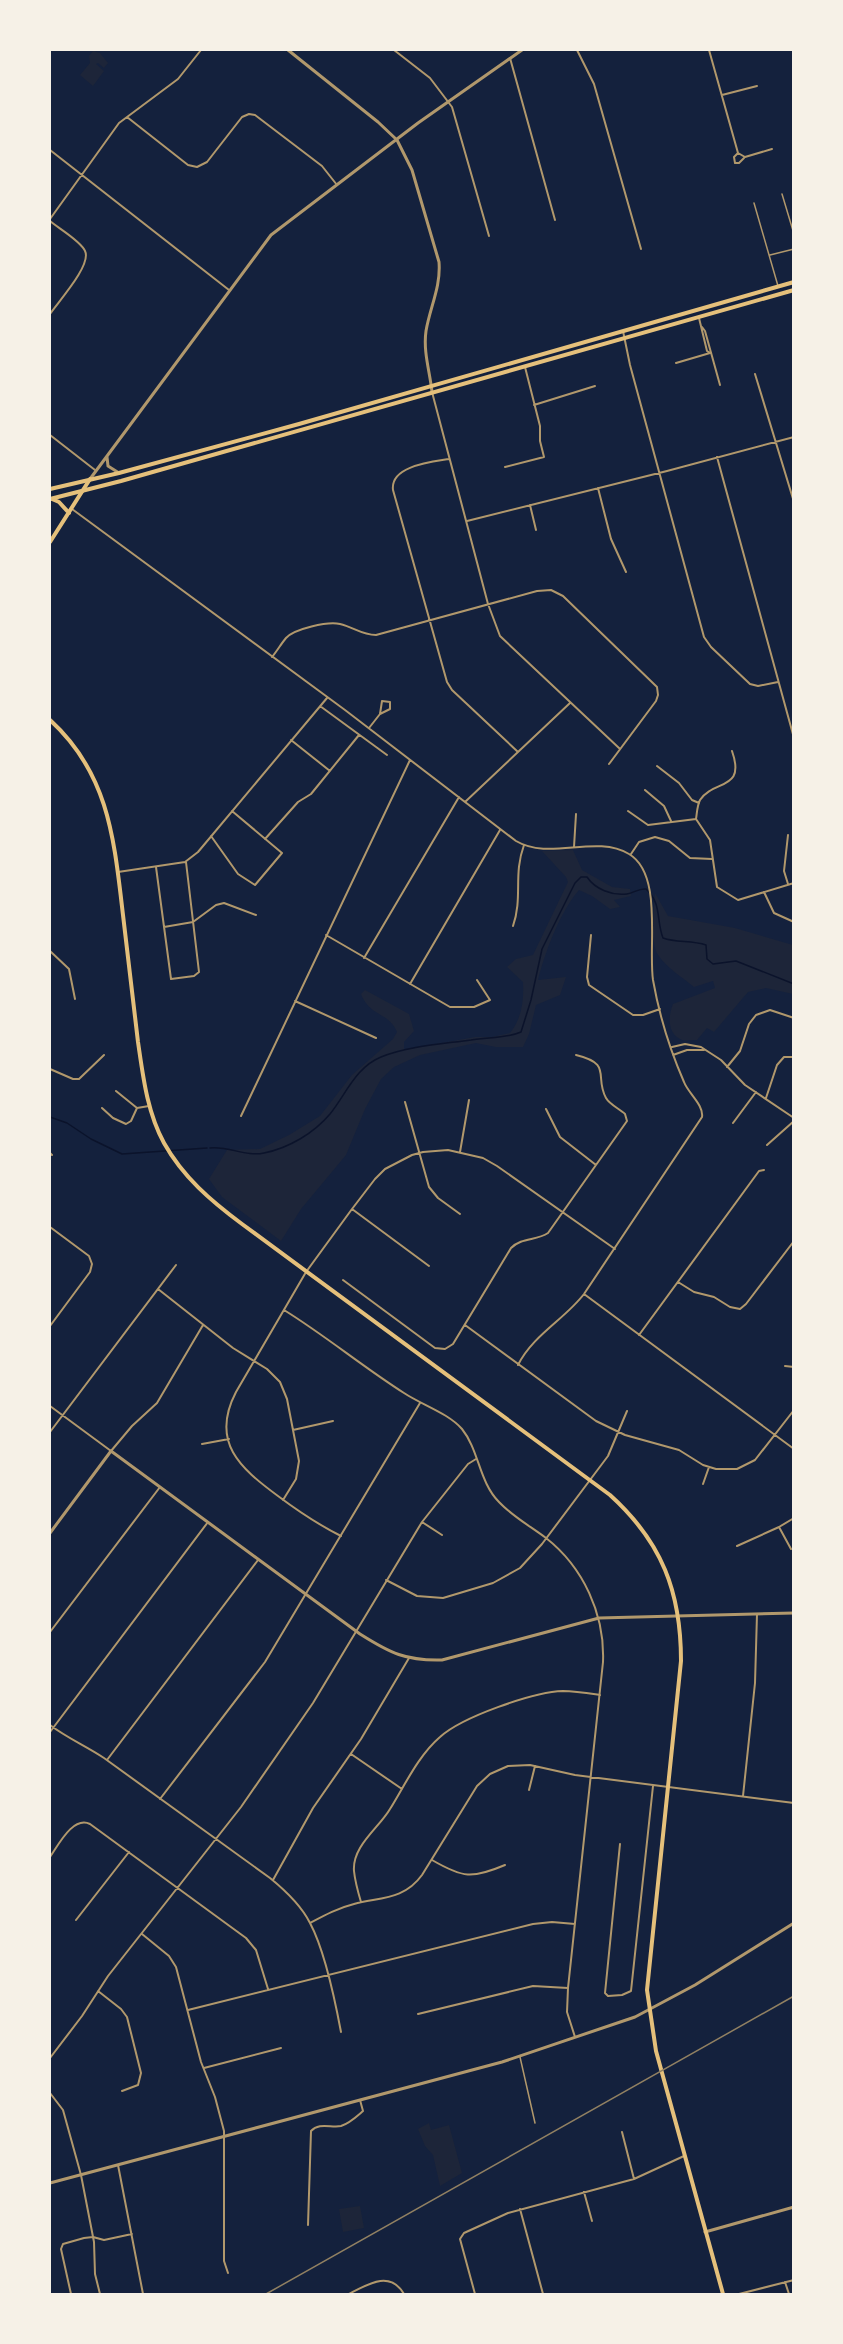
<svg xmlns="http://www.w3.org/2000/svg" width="843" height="2344" font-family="'Golos Text',sans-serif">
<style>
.green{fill:#1d2539}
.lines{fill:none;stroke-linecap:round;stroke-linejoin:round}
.stream{stroke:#0b132b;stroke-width:1.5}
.service{stroke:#b1986c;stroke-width:1.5}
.minor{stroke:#b1986c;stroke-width:2}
.tertiary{stroke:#b1986c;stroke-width:3}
.secondary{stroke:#e5c07b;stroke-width:4}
.primary{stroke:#e5c07b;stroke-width:4}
.rail{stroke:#918062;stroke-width:1.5}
</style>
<rect width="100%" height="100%" fill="#14213d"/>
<path class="green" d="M93 51 100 53 108 63 104 68 98 63 96 64 104 71 93 86 80 75 90 63 89 56Z
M573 850 582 870 612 887 630 889 631 896 614 900 620 907 610 909 592 896 579 890C560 912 545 952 538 980L566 977 560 995 536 1005 529 1034 523 1047H496L476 1043 420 1055 394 1067 381 1079 365 1109 346 1155 301 1209 281 1241 222 1197 209 1179 227 1150 260 1149 289 1135 320 1116 352 1075 393 1039 397 1032C389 1012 370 1017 361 994L365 990 409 1014 414 1031 404 1042V1050L475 1037H492L510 1033C522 1018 524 1000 523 982L507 967 516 959 533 955 568 882 566 877 542 851Z
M655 893 668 916 735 928 793 945V994L766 988 748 992 714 1032 707 1028 697 1040C693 1040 686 1041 682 1040 667 1034 668 1016 673 1004L715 988 713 981 694 987C682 977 667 968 658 955 650 943 654 907 655 893Z
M429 2123 431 2130 449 2125 462 2173 440 2186 433 2155 425 2146 418 2129Z
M360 2206 364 2228 343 2232 339 2209Z"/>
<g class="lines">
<path class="stream" d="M50 1117 67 1123 91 1139 122 1154 207 1148
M210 1148C229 1146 246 1157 264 1153 289 1148 314 1133 330 1114 346 1094 356 1067 381 1057 408 1046 442 1044 471 1040 488 1037 505 1039 521 1032L531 1000 542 949 575 883 581 877H587C595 889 612 896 627 894 634 893 639 888 646 889 662 903 656 920 663 938 677 943 691 940 706 945L707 959 713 964 736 961 794 984"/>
<path class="service" d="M782 194 794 234
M754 203 778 286
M770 255 794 249
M520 2057 535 2123"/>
<path class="minor" d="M394 50 430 78 452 107 489 236
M577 50 594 84 641 249
M709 50 738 153 745 157 772 149
M510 58 555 220
M722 95 757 86
M127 117 188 165 197 167 207 162 242 117 249 114 255 115 322 166 337 185
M50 150 229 290
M738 153 734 157 735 163H739L744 158
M50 219 119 123 178 79 201 50
M50 221C58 228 81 241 85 251 92 265 58 302 50 314
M699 318 707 351 710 353
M702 327 705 331 720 385
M623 331 630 365 704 637 711 647 750 684 758 686 778 682
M676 363 710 353
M755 374 794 502
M432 392 488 604 500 636 619 748
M534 405 595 386
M50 435 95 470
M717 457 794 738
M449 459C431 462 390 466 393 490L447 682 452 690 518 752
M505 467 544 457 540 441V426L525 367
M598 488 611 539 626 572
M530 505 536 530
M72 509 345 710 516 841C550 861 595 834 629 854 663 874 648 946 653 980 659 1014 670 1050 684 1082 688 1093 704 1105 702 1117L584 1294C565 1319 533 1335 518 1365
M467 521 667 471 794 437
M272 657C277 651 281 644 286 638 294 629 328 621 340 624 353 627 362 635 376 635L537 591 551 590 563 596 657 687 658 695 656 701 609 764
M320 706 387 755
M369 728 380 714 390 709V702L382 701 380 714
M291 740 330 771
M657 766 679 783 692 800 699 803
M645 790 664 806 671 821
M465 802 570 703
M628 811 648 825 696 819
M696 819 710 840 717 887 738 900 794 883
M696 819C697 813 697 806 700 800 714 779 746 791 732 751
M211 836 238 874 255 885 282 853 232 811
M265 839 298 802 311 794 359 735
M574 847 576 814
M631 854 639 842 655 837 669 841 690 858 712 859
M156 867 171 979 194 976 199 972 186 862
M118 872 185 862 198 852 327 698
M788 884 784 871 788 835
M764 892 774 913 794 922
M513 926C523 897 513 875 524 845
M164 927 193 922 216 905 224 903 256 915
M326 935 450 1007H474L490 1000 477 980
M591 935 587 977 589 985 633 1015H643L660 1009
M50 951 69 969 75 999
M364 958 459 797
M410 984 500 830
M295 1001 376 1038
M672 1047 685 1044 701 1047 721 1060 745 1085 794 1118
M673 1055 687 1050H704
M727 1067 740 1051 749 1024 756 1015 770 1010 794 1018
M50 1069 73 1079H79L104 1055
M116 1091 137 1108 149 1106
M766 1098 777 1065 784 1057H794
M405 1102 429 1187 438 1198 460 1214
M102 1108 113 1118 126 1124 131 1121 137 1108
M546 1109 560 1137 596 1165
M241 1116 410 760
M733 1123 756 1092
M767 1145 794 1121
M460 1152 469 1100
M50 1153 52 1155
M352 1209 429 1266
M50 1227 89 1256 92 1264 90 1272 50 1326
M343 1280 435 1348 445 1349 453 1344 511 1248C522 1237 536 1241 548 1233L627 1121 625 1114C620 1109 610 1105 606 1098 594 1076 613 1064 576 1055
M678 1282 694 1292 714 1297 730 1307 740 1309 746 1304 794 1241
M158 1289 233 1348 267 1369 280 1382 287 1399 299 1461 296 1479 283 1500
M584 1294 794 1449
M284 1310C326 1336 363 1367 404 1393 422 1405 448 1413 462 1429 479 1450 479 1482 499 1502 512 1516 530 1526 546 1538 583 1567 605 1614 603 1662L568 1988 567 2012 575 2037
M465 1325 596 1421 625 1435 679 1450 703 1465 716 1469H737L755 1460 794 1410
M639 1335 759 1171 764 1170
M785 1366 794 1367
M50 1406 111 1451 132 1426 157 1403 203 1325
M293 1430 333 1421
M50 1432 176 1265
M202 1444 229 1439
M703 1484 709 1467
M422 1522 442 1535
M779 1527 791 1549
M341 1536C319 1525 298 1511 278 1496 240 1468 210 1442 236 1392L306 1272 352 1209 375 1179 385 1169 412 1155 423 1152 448 1150 483 1158 497 1166 615 1249
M737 1546 779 1527 794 1518
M386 1580 417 1596 443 1598 493 1583 520 1568 542 1544 608 1456 627 1411
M50 1632 160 1487
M50 1725C67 1738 86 1746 104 1758L270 1878C286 1891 301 1905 310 1923 325 1951 335 2000 341 2032
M50 1732 208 1522
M351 1754 402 1789
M107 1760 258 1560
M529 1790 535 1766
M743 1796 755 1683 757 1614
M160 1799 265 1662 420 1403
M620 1844 605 1993 608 1996 622 1995 631 1991 653 1786
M50 1857C59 1844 73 1816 90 1824L246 1938 256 1950 268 1989
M432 1860C463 1878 472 1879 505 1865
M273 1880 313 1808 361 1739 409 1658
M361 1902C358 1892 355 1881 354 1871 352 1846 379 1828 390 1809 405 1785 418 1756 440 1737 462 1717 533 1692 563 1691 575 1691 587 1693 600 1695
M76 1920 129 1852
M310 1923C325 1915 338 1908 354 1904 380 1897 404 1900 422 1875L477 1786 490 1774 508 1766 530 1765 575 1775 794 1803
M142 1934 169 1956 176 1967 201 2062 215 2097 224 2131V2261L228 2273
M98 1991 121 2009 127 2017 141 2073 138 2085 122 2091
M188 2010 533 1924 552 1922 575 1924
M418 2014 533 1986 568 1988
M50 2058 82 2016 108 1976 241 1807 313 1703 422 1522 468 1464 476 1459
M204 2068 281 2048
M50 2093 63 2110 81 2175 94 2242 95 2274 100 2294
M622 2132 634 2179
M118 2165 143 2294
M584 2192 592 2221
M520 2209 543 2294
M308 2225 311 2131C319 2122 331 2128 341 2126 350 2123 356 2117 363 2111L360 2100
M785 2282 789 2294
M71 2294 61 2249 63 2244 84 2238 93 2237 104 2240 132 2234
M127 2294H143
M349 2294C368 2284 390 2270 404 2294
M475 2294 460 2239 464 2233 508 2213 634 2179 684 2156
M739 2294 794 2280"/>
<path class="tertiary" d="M288 50 378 122 397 140 412 170 439 262C441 287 430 307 426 331 423 352 430 372 432 392
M107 457 108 466 119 473
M90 479 271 235 418 123 522 50
M50 1533 111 1451 360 1634C390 1653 406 1661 442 1660L599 1618 794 1613
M50 2183 502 2062 635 2017 695 1985 794 1923
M705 2232 794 2207"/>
<path class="secondary" d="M52 499 59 502 69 513
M50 542 90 479"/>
<path class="primary" d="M50 489 119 473 299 424 794 282
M50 499 121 481 794 290
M50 720C109 774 114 839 123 915 128 957 133 999 138 1042 143 1076 147 1112 164 1143 183 1177 211 1201 242 1224L610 1495C662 1542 681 1592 681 1661L647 1990 656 2051 723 2294"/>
<path class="rail" d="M266 2294 794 1996"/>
</g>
<rect width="843" height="2344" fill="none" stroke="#f6f1e7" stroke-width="102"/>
</svg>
